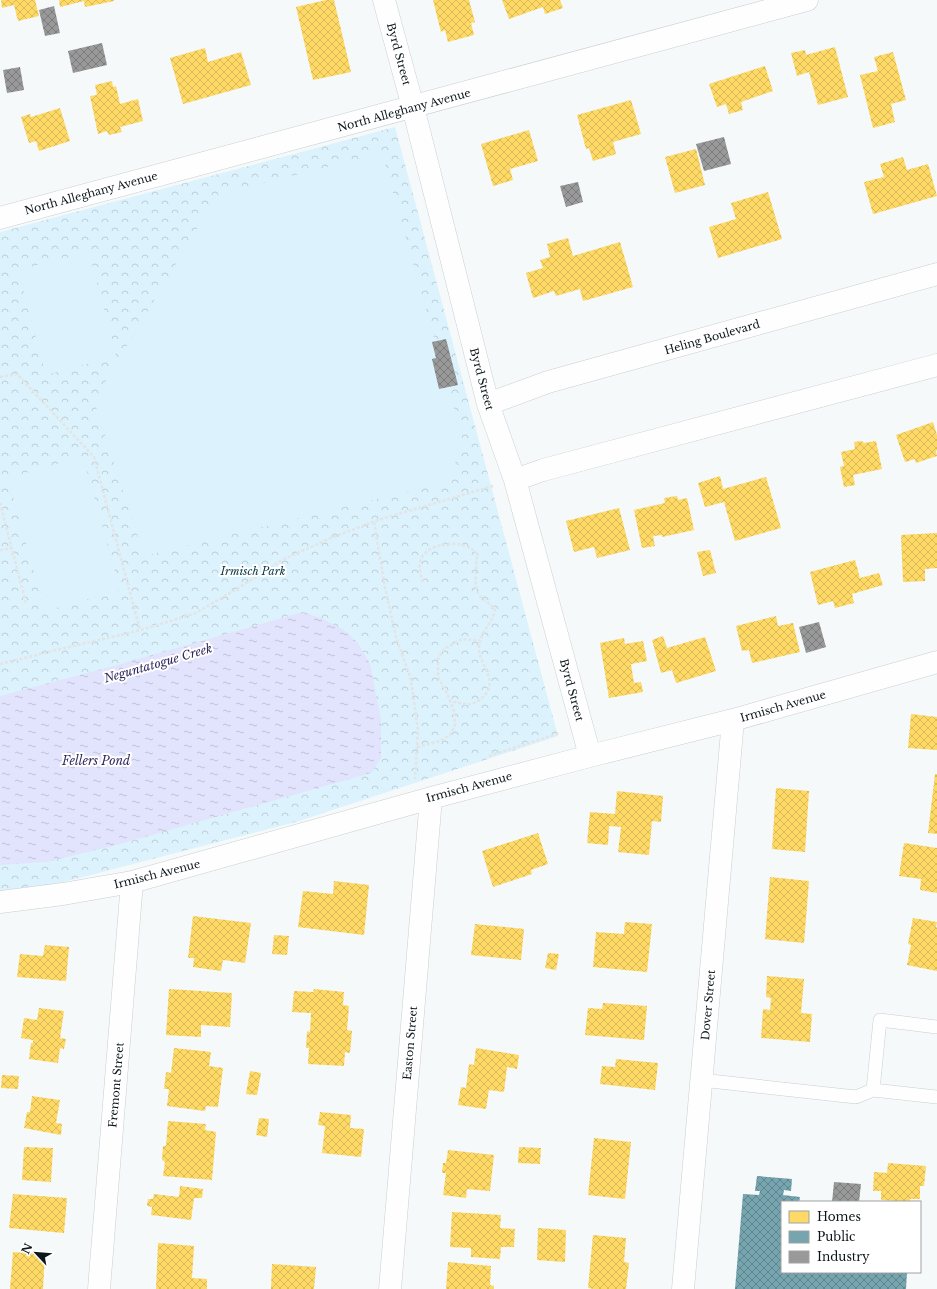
<svg xmlns="http://www.w3.org/2000/svg" width="937" height="1289" font-family="'Libre Baskerville',serif">
<style>
.forest{fill:url(#forest-crowns)}
.pitch{fill:#dcf2fc}
.water{fill:url(#water-ripples)}
.homes{fill:url(#homes-cross-hatch)}
.public{fill:url(#public-cross-hatch)}
.industry{fill:url(#industry-cross-hatch)}
.lines{fill:none;stroke-linecap:round;stroke-linejoin:round}
.service-casing{stroke:#c8cfd2;stroke-width:14}
.minor-casing{stroke:#c8cfd2;stroke-width:23}
.path{stroke:#e2e4e5;stroke-width:2.5;stroke-dasharray:3 2;stroke-linecap:butt}
.service{stroke:#fefefe;stroke-width:13}
.minor{stroke:#fefefe;stroke-width:22}
.labels{text-anchor:middle;dominant-baseline:central;stroke-width:4;stroke-linejoin:round;paint-order:stroke}
.street-label{font-size:11px;fill:#0d171b;stroke:#fff}
.park-label{font-size:11px;font-style:italic;fill:#073646;stroke:#fff}
.water-label{font-size:12px;font-style:italic;fill:#312a5f;stroke:#fff}
</style>
<defs>
<pattern id="forest-crowns" width="20" height="18" patternUnits="userSpaceOnUse"><rect width="20" height="18" fill="#dcf2fc"/><path d="M2 6a3 3 0 1 1 6 0M12 15a3 3 0 1 1 6 0" fill="none" stroke="#bccfd7"/></pattern>
<pattern id="water-ripples" width="26" height="14" patternUnits="userSpaceOnUse"><rect width="26" height="14" fill="#e2e3fd"/><path d="M2 4q2-2 4 0t4 0M15 11q2-2 4 0t4 0" fill="none" stroke="#c1c2d8"/></pattern>
<pattern id="homes-cross-hatch" width="8" height="8" patternUnits="userSpaceOnUse"><rect width="8" height="8" fill="#ffd966"/><path d="M0 0l8 8M0 8l8-8" fill="none" stroke="#d9ba58"/></pattern>
<pattern id="public-cross-hatch" width="8" height="8" patternUnits="userSpaceOnUse"><rect width="8" height="8" fill="#76a5af"/><path d="M0 0l8 8M0 8l8-8" fill="none" stroke="#5f858e"/></pattern>
<pattern id="industry-cross-hatch" width="8" height="8" patternUnits="userSpaceOnUse"><rect width="8" height="8" fill="#999"/><path d="M0 0l8 8M0 8l8-8" fill="none" stroke="#7b7c7c"/></pattern>
</defs>
<rect width="100%" height="100%" fill="#f6f9fa"/>
<path class="forest" d="M395 127 558 736 296 822 21 893 0 892V232Z"/>
<path class="pitch" d="M382 153 464 444 446 482 144 556 94 401 217 195Z
M89 252 116 356 46 375 18 270Z
M83 457 120 590 45 611 8 478Z"/>
<path class="water" d="M303 612 323 619 344 630 358 643 370 664 381 720V758L371 773 120 844 46 862 0 865V696L117 665Z"/>
<path class="homes" d="M1 0H35L39 16 18 21 14 5 2 8Z
M59 0H114V1L85 7 84 1 60 7Z
M326 0H334L351 72 313 80 296 7Z
M433 0H469L475 22 471 23 474 35 448 42 445 30 441 32Z
M502 0H560L563 8 545 14 543 7 509 19Z
M835 47 848 97 818 105 809 72 797 76 791 53 805 50 806 55Z
M205 48 208 62 241 52 251 85 183 104 170 58Z
M893 52 906 100 891 104 895 122 873 128 860 75 878 71 874 57Z
M765 66 773 91 741 102 743 110 729 114 726 104 717 107 709 84Z
M112 81 113 87 116 86 120 104 138 99 143 121 120 127 122 132 109 135 107 131 98 134 90 96 97 95 95 85Z
M631 100 641 134 613 142 616 154 593 161 589 148 586 149 577 115Z
M60 108 70 141 39 151 36 141 29 143 21 117 30 114 31 117Z
M529 130 538 161 510 169 513 180 493 186 481 144Z
M696 149 705 185 675 193 665 157Z
M903 157 907 170 928 164 937 196 873 214 864 182 884 177 880 164Z
M768 192 782 239 718 258 709 227 736 219 731 203Z
M568 238 573 256 620 242 633 287 583 301 580 289 556 296 554 291 533 298 526 273 543 268 540 260 550 257 547 244Z
M933 422 937 435V450L936 451 937 456 916 463 915 459 905 462 896 435Z
M862 441 864 443 876 441 882 469 853 475 855 485 844 487 840 467 844 466 841 452 855 449 854 442Z
M720 476 723 489 766 477 781 528 735 541 724 502 705 507 698 483Z
M677 496 678 500 687 498 694 530 662 537V535L653 536 655 546 642 548 634 510 665 503 664 498Z
M619 508 630 550 597 558 594 547 574 552 566 521Z
M937 533V568L925 569V581L903 582 901 535Z
M710 550 716 573 703 576 697 552Z
M855 560 860 578 879 573 883 585 852 594 854 603 835 608 833 601 818 605 810 572Z
M776 616 778 626 793 623 800 652 752 663 749 650 742 651 736 626Z
M663 636 667 648 705 637 716 671 676 683 672 670 661 673 652 640Z
M624 638 625 644 643 641 647 661 631 664 634 683 641 682 643 692 609 698 600 643Z
M911 714 937 717V750L908 748Z
M935 774H937V834L928 833Z
M776 788 809 791 805 852 772 849Z
M617 791 663 796 661 822 652 821 649 855 618 852 621 827 609 826 608 845 587 843 590 812 615 814Z
M538 833 548 864 531 870 532 874 493 887 482 851Z
M904 843 937 848V893L920 890 921 879 899 876Z
M770 877 809 881 804 943 765 939Z
M334 881 369 885 364 935 298 927 303 891 333 894Z
M193 916 251 923 245 963 223 960 221 971 193 967 194 958H188Z
M913 918 937 922 936 927 937 928V971L907 965 911 945 908 944Z
M625 922 652 924 647 972 593 967 596 932 624 934Z
M475 924 524 929 521 960 471 955Z
M274 935 289 936 287 955 272 954Z
M45 945 69 947 66 981 17 977 20 954 43 956Z
M548 953 559 954 556 970 545 968Z
M767 976 804 979 801 1013 812 1014 810 1042 761 1038 763 1009 770 1010 771 998 766 997Z
M169 989 232 993 230 1027 201 1025V1037L166 1035Z
M314 989 344 992 343 1005 349 1006 347 1030 352 1031 350 1053 345 1052 344 1066 308 1064 309 1048H306L307 1031 310 1032 311 1013 292 1012 294 991 313 992Z
M603 1003 647 1006 644 1040 585 1035 588 1008 602 1009Z
M39 1008 64 1011 60 1038 66 1039 64 1049 60 1048 58 1063 29 1059 31 1043H33V1040L21 1038 24 1018 37 1020Z
M174 1048 211 1052 209 1066 223 1068 218 1107 206 1106 205 1111 167 1106 169 1089H164L166 1072 171 1073Z
M476 1048 519 1055 517 1069 507 1067 504 1092 489 1090 486 1109 458 1105 461 1087 466 1088 469 1064 474 1065Z
M616 1059 658 1063 655 1090 600 1084 602 1066 615 1067Z
M250 1071 261 1073 257 1095 246 1094Z
M2 1075 19 1076 18 1089 1 1088Z
M32 1096 60 1100 56 1123 62 1124 61 1135 24 1128 27 1112H30Z
M320 1112 351 1115 350 1128 364 1129 361 1157 322 1153 325 1126 318 1125Z
M259 1118 269 1119 267 1137 256 1135Z
M168 1121 206 1124 205 1130 216 1132 212 1180 163 1176 165 1162 162 1160 163 1146H166Z
M594 1138 631 1142 625 1199 588 1195Z
M24 1147 53 1148 51 1182 22 1180Z
M519 1147 541 1148 540 1164 518 1163Z
M448 1150 494 1155 490 1191 467 1189 466 1198 443 1195 446 1173H442L443 1163H446Z
M888 1163 926 1166 924 1186H920V1199H910V1202L881 1200V1191H873L874 1172 887 1173Z
M180 1186 203 1189 202 1198H194L191 1220 151 1215 152 1207 147 1206 148 1199H153L154 1194 179 1197Z
M13 1194 67 1198 64 1233 9 1228Z
M452 1212 501 1215 500 1228 515 1229 514 1247H501L500 1259 471 1257V1248L450 1247Z
M538 1228 566 1230 565 1262 537 1260Z
M593 1235 626 1238 624 1262 629 1263 626 1289H594L588 1288Z
M158 1243 194 1246 192 1278 207 1279V1289H156Z
M13 1252 45 1254 43 1289H10Z
M448 1262 491 1266 490 1285 494 1286V1289H446Z
M272 1264 316 1267 314 1289H271Z"/>
<path class="public" d="M757 1176 792 1179 791 1191 784 1190 783 1195 800 1197 799 1202H782V1272H907L906 1289H735L743 1194 759 1195 760 1191H755Z"/>
<path class="industry" d="M54 6 60 33 45 36 39 10Z
M102 43 107 65 73 73 68 51Z
M20 67 24 90 7 93 3 70Z
M724 137 731 164 704 171 696 144Z
M578 182 583 202 566 207 560 186Z
M446 339 458 385 439 389 432 359 436 358 432 342Z
M819 622 826 647 806 653 799 627Z
M834 1182 861 1184 859 1202H832Z"/>
<g class="lines">
<defs>
<path id="service" d="M937 1027 880 1020 873 1090 937 1097
M701 1080 856 1097 873 1090"/>
<path id="minor" d="M384 0 413 107 488 404 515 480 590 756
M0 218 807 0
M488 404 548 382 937 274
M515 480 543 470 937 365
M0 902 63 894 132 882 431 798 590 756 733 720 937 662
M99 1289 132 882
M390 1289 431 798
M683 1289 733 720"/>
</defs>
<use href="#service" class="service-casing"/>
<use href="#minor" class="minor-casing"/>
<path class="path" d="M0 377 17 374 94 457 140 630
M0 503 26 603
M374 522 385 588 396 637 411 680 418 730 415 779
M0 550 12 548
M423 582C421 576 419 570 420 563 423 544 456 539 470 548 473 550 475 552 477 554 477 565 473 587 479 595 484 601 491 603 495 610 493 623 480 632 479 646 477 663 500 679 484 696 472 708 465 704 450 701
M0 664 52 651 141 630 196 613 235 590 284 559 331 538 378 520 493 486
M417 747 440 741 450 735 455 725 454 711 447 693 438 677V659L444 649 462 639 480 641
M489 756 560 733"/>
<use href="#service" class="service"/>
<use href="#minor" class="minor"/>
</g>
<g class="labels">
<g class="street-label">
<text transform="translate(399 54) rotate(75)">Byrd Street</text>
<text transform="translate(404 110) rotate(-15)">North Alleghany Avenue</text>
<text transform="translate(91 193) rotate(-15)">North Alleghany Avenue</text>
<text transform="translate(712 337) rotate(-16)">Heling Boulevard</text>
<text transform="translate(482 379) rotate(75)">Byrd Street</text>
<text transform="translate(572 690) rotate(75)">Byrd Street</text>
<text transform="translate(783 706) rotate(-16)">Irmisch Avenue</text>
<text transform="translate(469 787) rotate(-15)">Irmisch Avenue</text>
<text transform="translate(157 874) rotate(-14)">Irmisch Avenue</text>
<text transform="translate(708 1005) rotate(-85)">Dover Street</text>
<text transform="translate(410 1043) rotate(-85)">Easton Street</text>
<text transform="translate(116 1085) rotate(-85)">Fremont Street</text>
</g>
<g class="park-label">
<text x="253" y="571">Irmisch Park</text>
</g>
<g class="water-label">
<text transform="translate(158 663) rotate(-16)">Neguntatogue Creek</text>
<text x="96" y="760">Fellers Pond</text>
</g>
</g>
<rect x="781" y="1201" width="140" height="72" fill="#ffffff" stroke="#9ea2a4"/>
<rect x="789" y="1211" width="20" height="12" fill="#ffd966" stroke="#9ea2a4"/>
<text x="817" y="1221" font-size="12" fill="#0d171b">Homes</text>
<rect x="789" y="1231" width="20" height="12" fill="#76a5af" stroke="#9ea2a4"/>
<text x="817" y="1241" font-size="12" fill="#0d171b">Public</text>
<rect x="789" y="1251" width="20" height="12" fill="#999999" stroke="#9ea2a4"/>
<text x="817" y="1261" font-size="12" fill="#0d171b">Industry</text>
<g transform="translate(36 1253) rotate(296)" stroke="#ffffff" stroke-width="3" paint-order="stroke">
<path d="M0-3L7 15L0 10L-7 15Z" fill="#0d171b"/>
<text y="-6" font-size="11" font-weight="bold" text-anchor="middle" fill="#0d171b">N</text>
</g>
</svg>
